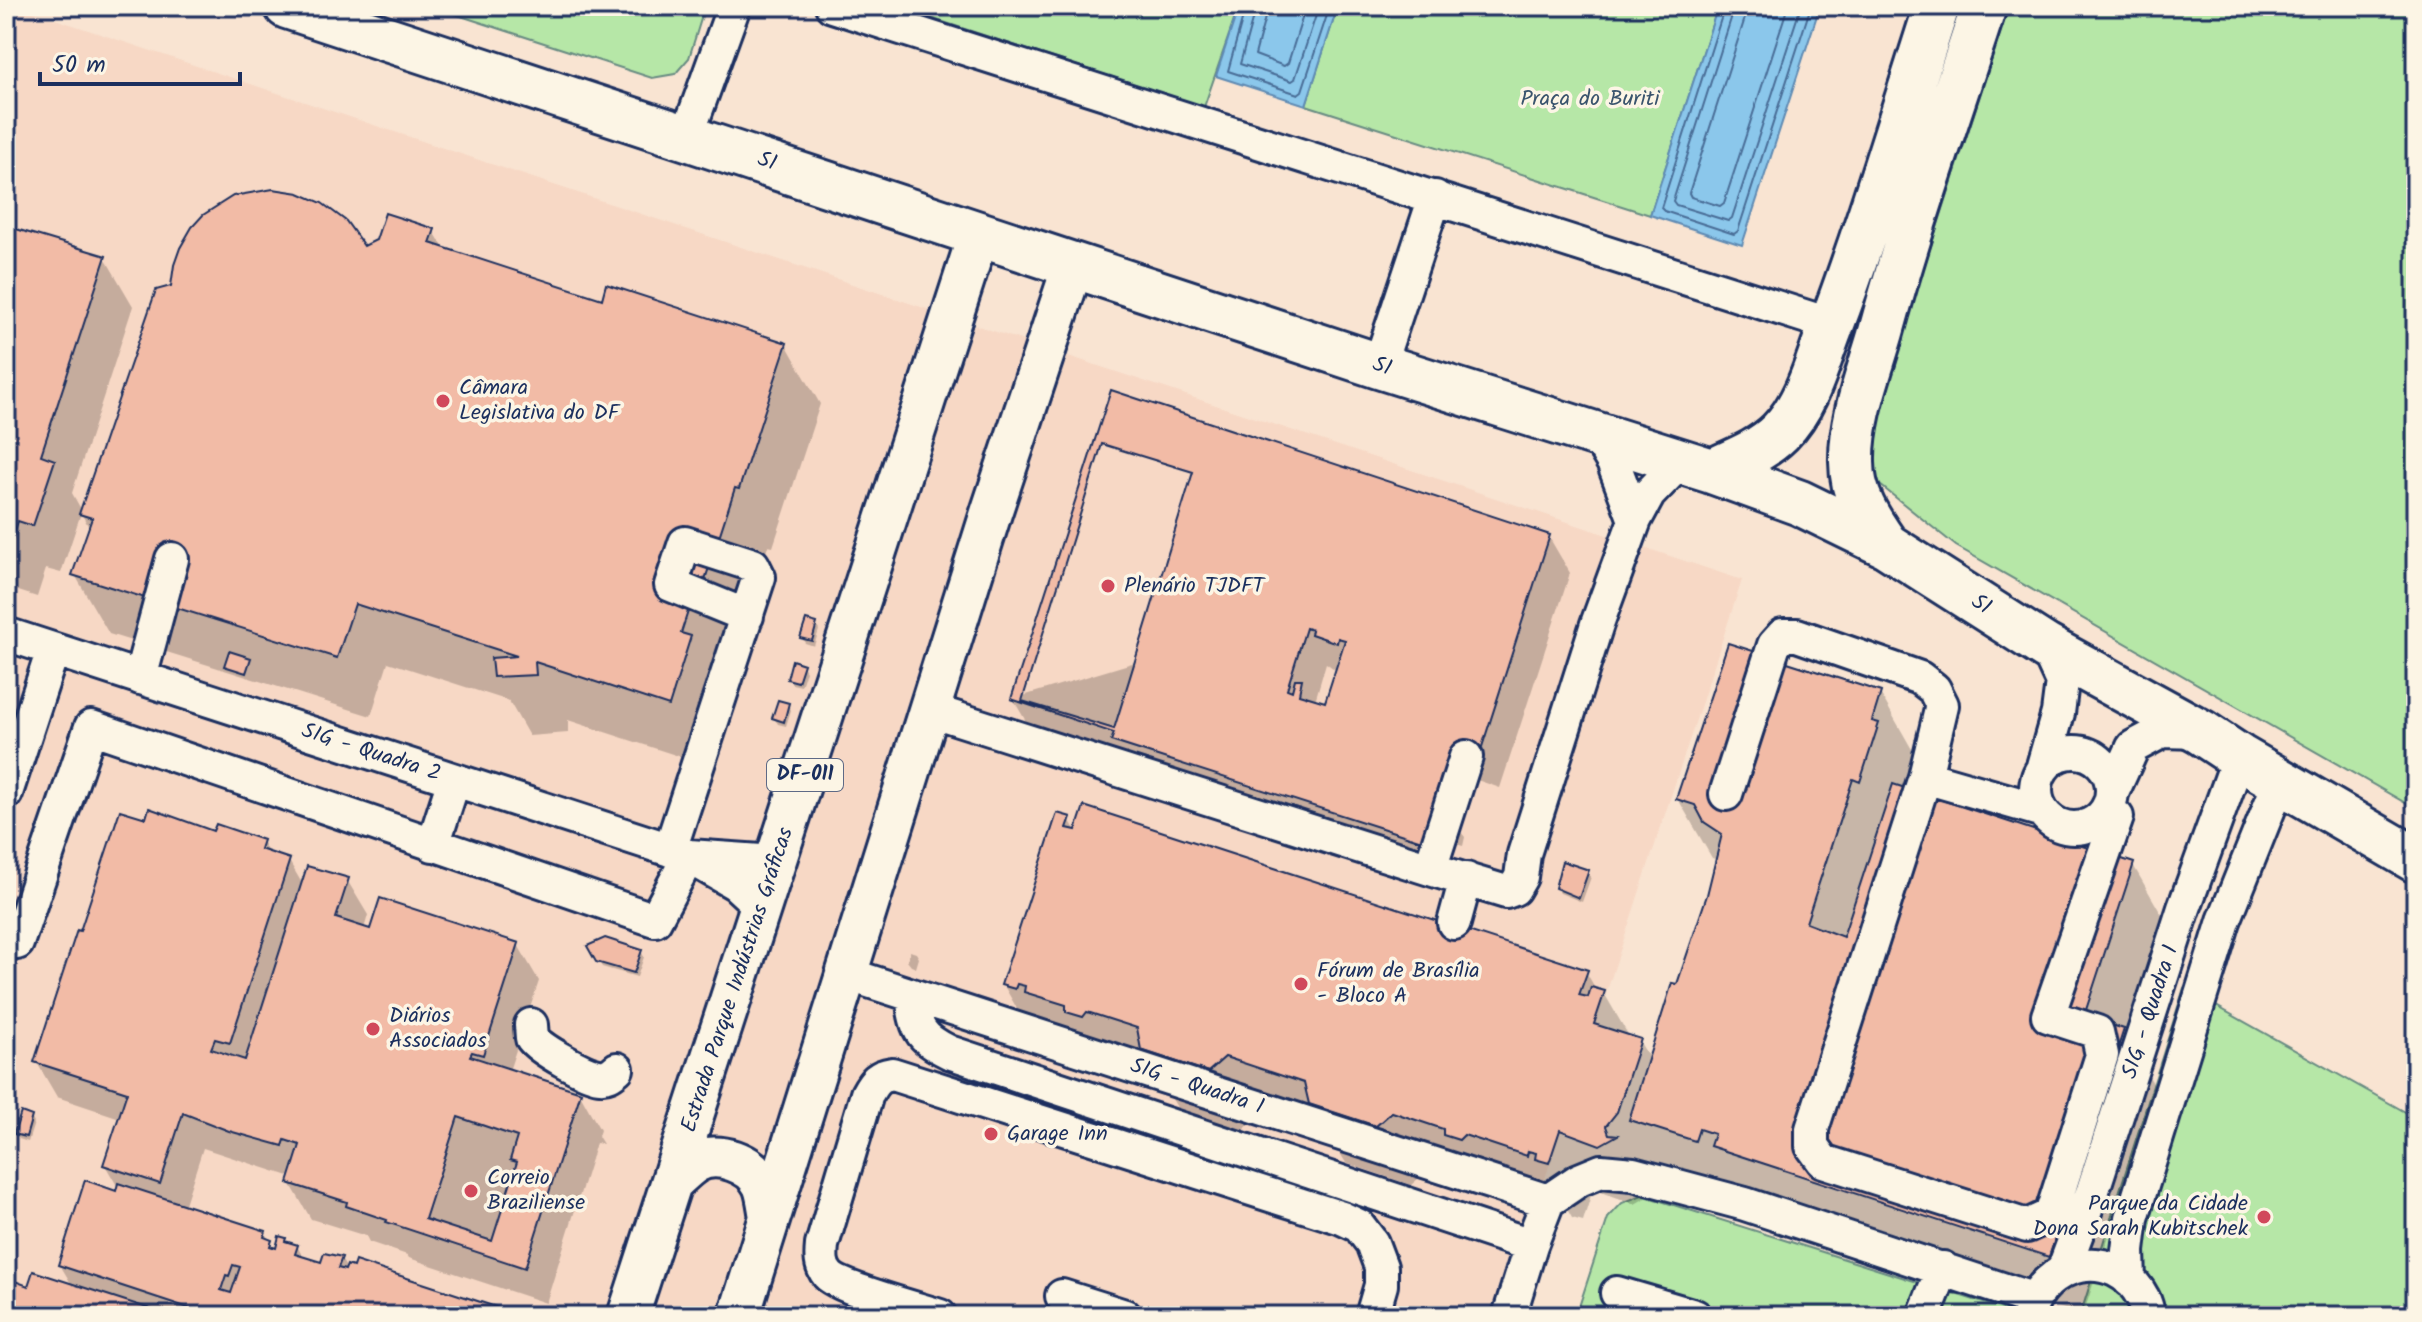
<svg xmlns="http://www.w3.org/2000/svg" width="2422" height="1322" font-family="Kalam,sans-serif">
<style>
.built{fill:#f7d8c5}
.green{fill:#b6e7a7;stroke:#688b82;stroke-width:2}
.water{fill:#8bc7eb;stroke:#5e8ab3;stroke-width:2}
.shadow{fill:#0003;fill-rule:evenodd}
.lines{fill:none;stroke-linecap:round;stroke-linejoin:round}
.shore{stroke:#486c96;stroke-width:2}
.building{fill:#f2bba6;stroke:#1b2f5e;stroke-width:2;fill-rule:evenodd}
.minor-casing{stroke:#1b2f5e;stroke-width:38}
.major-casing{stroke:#1b2f5e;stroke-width:46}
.highway-casing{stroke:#1b2f5e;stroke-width:50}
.minor{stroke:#fcf5e5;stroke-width:32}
.major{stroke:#fcf5e5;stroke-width:40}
.highway{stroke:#fcf5e5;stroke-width:44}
.poi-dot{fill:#d1495b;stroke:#fcf5e5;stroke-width:3}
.labels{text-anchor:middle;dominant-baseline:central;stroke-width:7;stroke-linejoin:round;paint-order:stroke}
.shield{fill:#fcf5e5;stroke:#5e6a86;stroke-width:2}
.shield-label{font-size:20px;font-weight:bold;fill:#1b2f5e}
.park-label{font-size:22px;fill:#3a546d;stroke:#fcf5e5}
.street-label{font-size:22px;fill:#1b2f5e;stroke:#fcf5e5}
.poi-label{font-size:22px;fill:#1b2f5e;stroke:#fcf5e5;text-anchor:start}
</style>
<rect width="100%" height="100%" fill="#f9e4d2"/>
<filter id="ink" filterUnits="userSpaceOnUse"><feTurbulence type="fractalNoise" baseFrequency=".0125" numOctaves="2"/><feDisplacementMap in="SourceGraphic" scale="16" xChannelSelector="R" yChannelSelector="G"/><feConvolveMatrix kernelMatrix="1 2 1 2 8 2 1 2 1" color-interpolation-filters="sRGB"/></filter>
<g filter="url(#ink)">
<path class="built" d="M6 6H16L1742 580 1500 1316H6Z"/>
<path class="green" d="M430 6H705L689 58 675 74 652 78Z
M894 6H1239L1204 107Z
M1338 6H1718L1650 215 1306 105Z
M2009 6H2416V809L1956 546 1875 481 1864 452Z
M2184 988 2416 1118V1316H2080Z
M1642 1195 2025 1316H1576L1608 1218 1622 1203Z"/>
<path class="water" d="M1239 6H1338L1306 105 1216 76Z
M1718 6H1820L1742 245 1650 215Z"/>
<path class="shadow" d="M6 228 105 258 133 306 72 493 82 511 363 249 433 230 445 250 603 301 786 344 820 404 773 547 768 546 731 659 703 764 568 720V733L529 736 509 701 388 662 371 716 109 634 75 575 90 529 81 513 61 573 46 569 37 597 6 587Z
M1549 537 1570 573 1500 788 1477 780 1460 831 1465 837 1463 846 1456 844 1445 876 1034 735 1013 699ZM1326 663 1337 671 1326 705 1315 701Z
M816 625 819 630 814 646 805 643 802 638Z
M803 666 806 671 801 686 792 684 789 678Z
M1880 693 1914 753 1907 775 1912 784 1910 791 2133 865 2167 924 2129 1042 2157 1090 2083 1315 1666 1179 1654 1159 1650 1172 1640 1185 1647 1197 1635 1204 1593 1189 1583 1221 1572 1218 1568 1211 1562 1209 1561 1214 1427 1171 1411 1185 1346 1163 1332 1140 1259 1116 1243 1130 1178 1109 1163 1084 1037 1044 1003 984 1069 819 1077 833 1586 972 1597 991 1604 993 1630 1038 1639 1041 1650 1059 1709 896 1718 860 1712 858 1678 799Z
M788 705 791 710 786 726 778 724 774 718Z
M147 821 262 841 269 854 289 861 303 885 347 880 368 915 364 929 518 945 539 981 509 1071 580 1094 600 1130 598 1136 603 1144 596 1143 546 1303 409 1258 407 1255 369 1242 366 1236 311 1219 290 1183 292 1177 203 1148 184 1207 265 1233 276 1252 285 1240 287 1243 297 1246 304 1259 322 1265 341 1258 347 1270 504 1311 507 1316H6L72 1285 60 1265 119 1189 105 1165 120 1118 57 1097 36 1061 81 934Z
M1587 872 1591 877 1582 902 1560 893 1557 888Z
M590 947 641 951 644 957 637 977 602 967Z
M910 951 916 953 919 958 916 968 911 966 907 961Z
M31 1117 34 1123 28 1142 19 1139 16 1134Z
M791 1310 811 1316H789Z"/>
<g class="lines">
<path class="shore" d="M1246 6 1228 71 1298 94 1302 91 1330 6
M1256 6 1240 64 1292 81 1295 79 1319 6
M1268 6 1255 55 1284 66 1288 63 1306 6
M1725 6 1661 208 1664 211 1734 234 1738 231 1811 6
M1735 6 1673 201 1676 205 1728 221 1732 218 1801 6
M1747 6 1745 18 1689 193 1691 197 1720 206 1724 203 1788 6"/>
</g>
<path class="building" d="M273 189 299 193 322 203 346 221 364 246 376 240 385 213 435 229 430 243 602 299 606 284 787 343 739 489 735 488 698 601 692 599 681 633 691 636 669 706 535 662 536 675 493 677 491 658 517 656 355 604 337 658 72 575 92 518 79 514 156 290 171 286 174 265 180 248 192 227 203 215 233 196Z
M6 226 106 256 41 455 55 460 33 526 18 521 9 550 6 549Z
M1111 390 1550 535 1480 753 1425 842 1111 741 1114 733 1011 699ZM1306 628 1312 630 1311 634 1337 643 1338 638 1345 640 1325 702 1299 694 1302 679H1295L1292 691 1287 689Z
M1102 444 1193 472 1114 729 1022 701Z
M806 620 817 623 812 641 800 638Z
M1728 643 1881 692 1872 721 1879 723 1860 782 1853 779 1806 923 1843 937 1893 784 2134 863 2084 1016 2124 1029 2049 1257 1710 1146 1714 1134 1699 1129 1695 1141 1629 1120 1672 983 1677 984 1707 895 1722 834 1704 822 1695 805 1676 799Z
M229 651 251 658 246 673 224 666Z
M792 660 804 664 798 682 787 679Z
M778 700 789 703 784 722 772 718Z
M1084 806 1588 970 1579 995 1588 997 1591 987 1605 991 1594 1024 1641 1039 1617 1112 1606 1126 1609 1134 1618 1135 1600 1145 1560 1130 1549 1163 1535 1159 1536 1153 1528 1151 1527 1156 1464 1135 1459 1140 1443 1135V1129L1392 1112 1376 1126 1309 1104 1304 1083 1225 1057 1208 1072 1141 1050 1137 1028 1087 1012 1083 1017 1066 1012V1005L1024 992 1025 986 1017 984 1015 989 1001 985 1057 813 1071 817 1067 828 1076 830Z
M149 808 213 831 216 824 263 840 260 849 290 859 230 1043 215 1039 211 1049 245 1060 307 866 349 878 336 918 370 929 380 898 519 943 483 1055 472 1052 470 1056 581 1092 525 1268 386 1222 387 1220 346 1206 347 1202 288 1183 300 1145 285 1140 283 1146 229 1131 183 1113 160 1184 103 1165 127 1092 34 1062 77 930 80 931 120 810 146 818Z
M1562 861 1589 870 1579 898 1555 888Z
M605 938 642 950 634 973 596 962 587 946Z
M21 1112 32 1116 26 1137 14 1134Z
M458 1117 517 1137 510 1160 517 1162 492 1241 425 1219Z
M85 1180 116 1191 118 1183 266 1231 264 1237 272 1240 270 1246 276 1248 279 1236 286 1238 285 1241 298 1245 295 1254 321 1262 324 1253 342 1257 338 1268 345 1270 347 1265 353 1267 355 1261 505 1310 503 1316H213L58 1265ZM233 1265 240 1267 231 1293 221 1290 226 1275 229 1276Z
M33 1271 172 1316H6L15 1281 28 1286Z"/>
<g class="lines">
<defs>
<path id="minor" d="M832 6 1832 325
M687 136 734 6
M1379 366 1435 197
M1597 435 1613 462 1635 520
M6 634 689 856 777 862
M140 678 172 559
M930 710 1430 869 1506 892 1514 889 1521 877 1524 854 1597 624 1635 520 1649 494 1680 462
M2036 790a38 38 0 1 1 76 0a38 38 0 1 1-76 0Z
M2043 766 2058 713 2062 682 2046 647
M6 793 53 650
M2112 793 2133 747 2163 731 2199 732
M1726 794 1774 645 1783 635H1797L1920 678 1934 689 1942 705 1925 777
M2040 810 1925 777 1812 1129V1146L1823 1161 2027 1226 2051 1215 2102 1055 2097 1032 2048 1016 2117 817
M433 845 454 780
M670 850 759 577 753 565 685 543 671 585 747 616
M698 862 736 884 762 908
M1430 869 1466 757
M1454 923 1466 879
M17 943 91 727 655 920 689 856
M847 974 1548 1201
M912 995C916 1028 918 1037 949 1052L1531 1245
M531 1025 532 1038C541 1050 585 1074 599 1076 607 1077 611 1074 617 1069
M2064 1268 2093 1190 2184 908 2239 757
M2129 1280 2128 1251 2132 1218 2224 921 2280 781
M1617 1293 1695 1316
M1062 1296 1125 1316
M940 1316C919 1309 839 1288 828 1275 820 1266 821 1255 822 1245L867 1094C874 1081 878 1076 892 1074L1342 1218 1359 1226 1372 1243 1381 1267V1285L1372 1316
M1509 1316 1531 1245 1548 1201 1579 1180 1601 1171 1633 1174 1745 1204 2032 1299
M1924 1316 1943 1268
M2028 1316C2042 1260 2115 1244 2143 1298 2146 1303 2147 1310 2149 1316"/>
<path id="major" d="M671 1183C679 1176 687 1167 696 1162 717 1150 753 1163 763 1185 767 1194 768 1207 770 1217
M628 1316 979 233
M739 1316 991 513 1073 266"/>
<path id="highway" d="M287 6 1379 366 1712 471 1800 503 1886 545 2046 647 2201 732 2239 757 2416 860
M1712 471C1736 460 1761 451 1780 432 1807 405 1817 363 1830 329 1870 223 1902 114 1937 6
M1886 545C1868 519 1852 495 1852 462 1851 418 1869 374 1881 332 1911 222 1949 114 1984 6"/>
</defs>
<use href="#minor" class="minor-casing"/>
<use href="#major" class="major-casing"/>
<use href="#highway" class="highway-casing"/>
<use href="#minor" class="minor"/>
<use href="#major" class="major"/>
<use href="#highway" class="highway"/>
</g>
</g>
<g class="poi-dot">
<circle cx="443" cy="401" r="8"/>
<circle cx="1108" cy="586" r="8"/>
<circle cx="1301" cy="984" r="8"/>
<circle cx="373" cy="1029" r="8"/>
<circle cx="991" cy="1134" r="8"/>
<circle cx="471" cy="1191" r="8"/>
<circle cx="2264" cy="1217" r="8"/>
</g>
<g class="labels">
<rect class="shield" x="767" y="759" width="76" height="32" rx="6"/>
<g class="shield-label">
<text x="805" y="775">DF-011</text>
</g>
<g class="park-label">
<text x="1590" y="99">Praça do Buriti</text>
</g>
<g class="street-label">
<text transform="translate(767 162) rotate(18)">S1</text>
<text transform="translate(1382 367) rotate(18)">S1</text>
<text transform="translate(1981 605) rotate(32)">S1</text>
<text transform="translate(371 753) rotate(18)">SIG - Quadra 2</text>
<text transform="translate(738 980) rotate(-72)">Estrada Parque Indústrias Gráficas</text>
<text transform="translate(2151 1012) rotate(-72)">SIG - Quadra 1</text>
<text transform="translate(1197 1087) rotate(18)">SIG - Quadra 1</text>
</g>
<g class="poi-label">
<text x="459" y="388">Câmara<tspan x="459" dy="25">Legislativa do DF</tspan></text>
<text x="1124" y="586">Plenário TJDFT</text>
<text x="1317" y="971">Fórum de Brasília<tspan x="1317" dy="25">- Bloco A</tspan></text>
<text x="389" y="1016">Diários<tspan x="389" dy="25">Associados</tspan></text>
<text x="1007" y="1134">Garage Inn</text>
<text x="487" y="1178">Correio<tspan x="487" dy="25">Braziliense</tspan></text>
<text x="2248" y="1204" text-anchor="end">Parque da Cidade<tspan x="2248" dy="25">Dona Sarah Kubitschek</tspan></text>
</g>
</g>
<rect width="2422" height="1322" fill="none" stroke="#fcf5e5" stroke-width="32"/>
<rect x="16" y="16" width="2390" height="1290" fill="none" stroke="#1b2f5e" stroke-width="3" filter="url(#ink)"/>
<path d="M40 72v12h200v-12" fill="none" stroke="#1b2f5e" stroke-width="4"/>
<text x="52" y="72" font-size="24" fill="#1b2f5e" stroke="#fcf5e5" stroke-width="6" paint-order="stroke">50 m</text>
</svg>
